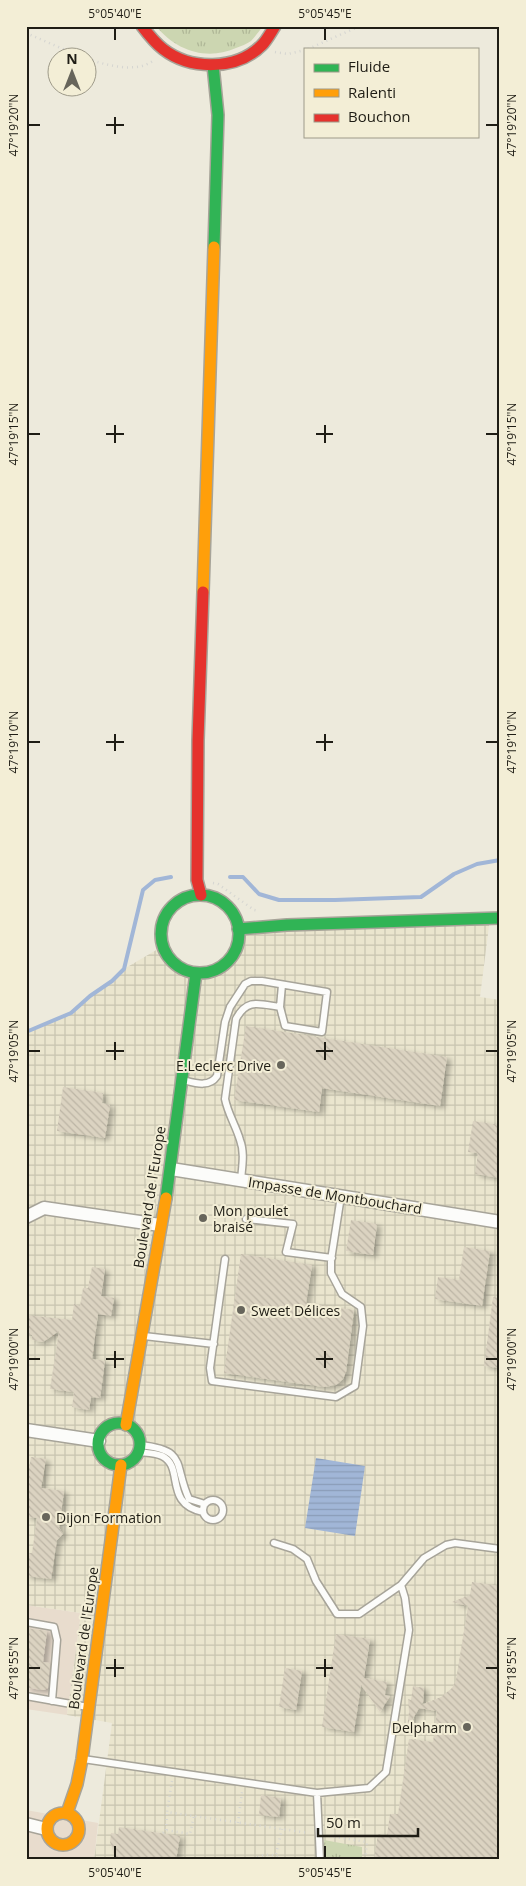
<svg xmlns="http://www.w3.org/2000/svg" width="526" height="1886" font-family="'Open Sans',sans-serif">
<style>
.commercial{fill:#e8dccd}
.industrial{fill:url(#industrial-grid)}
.grass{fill:url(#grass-tufts)}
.water{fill:url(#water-rules)}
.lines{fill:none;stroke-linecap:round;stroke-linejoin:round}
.stream{stroke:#a1b6d7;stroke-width:4}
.building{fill:url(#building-back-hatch);filter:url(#shadow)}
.lane-casing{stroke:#a7a499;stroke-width:9}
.street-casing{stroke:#a7a499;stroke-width:15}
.fast-casing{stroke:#a7a499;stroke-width:14}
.slow-casing{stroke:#a7a499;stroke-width:14}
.jam-casing{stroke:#a7a499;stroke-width:14}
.path{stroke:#d5d5d1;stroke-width:2.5;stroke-dasharray:1 4;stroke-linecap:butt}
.lane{stroke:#fcfcfa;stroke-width:6}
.street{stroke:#fcfcfa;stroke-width:12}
.fast{stroke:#30b455;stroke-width:11}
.slow{stroke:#ff9f0a;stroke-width:11}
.jam{stroke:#e5322d;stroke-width:11}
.ticks{fill:none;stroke:#1f1d15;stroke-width:2}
.poi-dot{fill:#67655b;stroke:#f3eed6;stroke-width:2}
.labels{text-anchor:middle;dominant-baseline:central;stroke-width:4;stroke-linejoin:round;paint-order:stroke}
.poi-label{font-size:14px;fill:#1f1d15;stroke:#f3eed6;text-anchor:start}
.street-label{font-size:14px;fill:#1f1d15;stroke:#f3eed6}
.neatline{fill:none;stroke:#1f1d15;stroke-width:2}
.ticks-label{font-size:12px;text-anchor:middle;fill:#1f1d15}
</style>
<defs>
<pattern id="industrial-grid" width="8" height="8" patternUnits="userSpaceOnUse" patternTransform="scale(1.25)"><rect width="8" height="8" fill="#eae5ce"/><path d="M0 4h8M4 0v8" fill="none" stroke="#c8c4b0"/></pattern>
<pattern id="grass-tufts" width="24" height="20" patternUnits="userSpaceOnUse" patternTransform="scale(1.25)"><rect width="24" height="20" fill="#ccd6b1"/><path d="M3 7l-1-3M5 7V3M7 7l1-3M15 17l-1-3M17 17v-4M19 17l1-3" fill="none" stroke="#afb797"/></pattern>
<pattern id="water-rules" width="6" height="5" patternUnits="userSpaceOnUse" patternTransform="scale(1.25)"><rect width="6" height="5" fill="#a1b6d7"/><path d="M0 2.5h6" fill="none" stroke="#8a9cb8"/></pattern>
<pattern id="building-back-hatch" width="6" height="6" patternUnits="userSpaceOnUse" patternTransform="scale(1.25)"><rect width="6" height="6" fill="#dbd3c1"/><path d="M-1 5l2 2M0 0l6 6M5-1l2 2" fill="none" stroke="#bcb5a5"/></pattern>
<filter id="shadow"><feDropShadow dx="4.5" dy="2.5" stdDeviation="2.5" flood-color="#0004"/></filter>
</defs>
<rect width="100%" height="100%" fill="#edeadc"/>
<path class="commercial" d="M26 1605 81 1613 67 1715 26 1709Z
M26 1810 98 1823 94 1860H26Z"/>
<path class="industrial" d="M490 918 480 997 500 1000V1860H94L112 1723 67 1715 81 1613 26 1605V1032L71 1013 112 981 124 969 163 946 166 954 183 969 196 973H207L224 965 231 958 237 946 238 929Z"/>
<path class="grass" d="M156 26H263C259 31 255 37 251 41 247 44 241 46 236 48 207 61 176 51 156 26Z
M324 1840 362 1847V1860H325Z"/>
<path class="water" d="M316 1458 365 1466 355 1536 305 1528Z"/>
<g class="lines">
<path class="stream" d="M230 877H243L259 894 279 900H335L421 897 454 874 477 864 500 860
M26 1032 71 1013 90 996 112 981 124 969 143 890 155 880 171 877"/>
</g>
<path class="building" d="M246 1026 447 1057 440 1106 322 1088 319 1112 234 1100Z
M63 1087 103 1093 102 1103 110 1105 105 1138 57 1131Z
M473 1121 500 1125V1178L475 1174 478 1153 468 1152Z
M351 1220 377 1224 373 1255 346 1251Z
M464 1247 490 1251 482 1306 435 1299 438 1277 459 1280Z
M241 1254 312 1265 306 1303 354 1310 346 1372 343 1379 336 1385 324 1387 224 1373Z
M92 1267 105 1269 101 1296 114 1298 111 1316 98 1314 92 1359 105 1361 100 1398 91 1397 89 1410 72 1407 74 1392 50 1389 59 1331 43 1342 32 1340V1335L26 1334V1315L72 1320 74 1304 80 1306 83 1288H88Z
M493 1297 500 1298V1368L484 1366Z
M31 1457 46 1459 41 1488 64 1491 59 1528 63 1534 57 1540 51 1579 26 1576V1553H32L37 1518 26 1517V1486Z
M472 1582 500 1586V1860H374L378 1834 387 1835 390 1814H398L409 1739 433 1742 437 1711 419 1708 407 1729 409 1712 408 1699 411 1700 413 1686 424 1688 423 1702 421 1705 441 1697 452 1688 456 1680 468 1606 452 1602 470 1595Z
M26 1628 47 1631 43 1662 50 1663 48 1688 44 1690 27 1688Z
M336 1634 370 1639 364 1678 387 1682 385 1695 390 1696 380 1712 361 1685 354 1732 322 1727Z
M285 1668 302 1671 296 1710 279 1707Z
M261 1795 281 1798 279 1817 259 1815Z
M119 1827 180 1836 176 1860 157 1857 156 1860H116L110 1842 111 1833 118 1834Z"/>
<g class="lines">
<defs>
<path id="lane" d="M280 1007 282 985
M183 1080C195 1083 209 1088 217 1076L225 1022 230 1007 245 984 251 981H262L327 992 322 1032 285 1026 280 1007C259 1004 247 998 236 1019L225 1099C228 1114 236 1126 240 1140 245 1153 242 1167 241 1180
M246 1219 293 1224 286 1252 332 1258
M225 1259 210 1368 212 1381 336 1397 355 1386 363 1326 361 1307 342 1294 331 1273V1260L341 1196
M144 1336 214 1344
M140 1445C188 1450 173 1464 189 1499L205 1504
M138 1452C146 1453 155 1453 162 1456 185 1467 163 1504 203 1512
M203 1510a10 10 0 1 1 20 0a10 10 0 1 1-20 0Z
M274 1543 293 1549 307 1559 316 1581 337 1614H359L401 1585 424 1558 446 1545 455 1543 500 1549
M26 1622 54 1627 57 1640 52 1701
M26 1696 88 1707
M83 1759 317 1793 369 1788 386 1772 409 1630 405 1598 401 1585
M317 1793 320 1860"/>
<path id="street" d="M171 1169 500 1222
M26 1217 44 1208 160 1225
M26 1430 99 1441
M26 1824 46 1829"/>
<path id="fast" d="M213 65 218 115 214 247
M161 934a39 39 0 1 1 78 0a39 39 0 1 1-78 0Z
M238 929 287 925 500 918
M166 1198 196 973
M98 1444a21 21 0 1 1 42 0a21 21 0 1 1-42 0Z"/>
<path id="slow" d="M203 592 214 247
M126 1425 166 1198
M47 1829a16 16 0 1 1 32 0a16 16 0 1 1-32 0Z
M67 1813 77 1784 82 1759 121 1465"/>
<path id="jam" d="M142 26C148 34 154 42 163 49 190 70 236 71 262 45 267 40 271 32 275 26
M201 895 197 880 198 740 203 592"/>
</defs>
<use href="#lane" class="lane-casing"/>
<use href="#street" class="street-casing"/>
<use href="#fast" class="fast-casing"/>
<use href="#slow" class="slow-casing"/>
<use href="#jam" class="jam-casing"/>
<path class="path" d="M26 33 84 58
M308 49 360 26
M275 52 288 54 305 50
M88 59C106 65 137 74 154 60
M213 883 218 884 254 910 259 911
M172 1781 167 1812 309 1833
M238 1823 242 1792
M166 1830 167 1812
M163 1833 166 1830 190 1834 194 1816
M329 1836 367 1842 365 1860
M276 1854 282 1829
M253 1860C262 1853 274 1853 283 1860"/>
<use href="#lane" class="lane"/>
<use href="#street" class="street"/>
<use href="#fast" class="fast"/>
<use href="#slow" class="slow"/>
<use href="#jam" class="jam"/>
</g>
<path class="ticks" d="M115 28V40M325 28V40M115 117V134M28 125H40M106 125H124M486 125H498M115 425V443M325 425V443M28 434H40M106 434H124M316 434H333M486 434H498M115 734V751M325 734V751M28 742H40M106 742H124M316 742H333M486 742H498M115 1042V1060M325 1042V1060M28 1051H40M106 1051H124M316 1051H333M486 1051H498M115 1351V1368M325 1351V1368M28 1359H40M106 1359H124M316 1359H333M486 1359H498M115 1659V1677M325 1659V1677M28 1668H40M106 1668H124M316 1668H333M486 1668H498M115 1846V1858M325 1846V1858"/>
<g class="poi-dot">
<circle cx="281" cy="1065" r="5"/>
<circle cx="203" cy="1218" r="5"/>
<circle cx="241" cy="1310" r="5"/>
<circle cx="46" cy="1517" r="5"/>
<circle cx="467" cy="1727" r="5"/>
</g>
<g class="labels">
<g class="poi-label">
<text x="271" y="1065" text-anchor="end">E.Leclerc Drive</text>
<text x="213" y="1210">Mon poulet<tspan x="213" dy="16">braisé</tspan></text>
<text x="251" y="1310">Sweet Délices</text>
<text x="56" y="1517">Dijon Formation</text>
<text x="457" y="1727" text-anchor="end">Delpharm</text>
</g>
<g class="street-label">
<text transform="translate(335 1195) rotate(9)">Impasse de Montbouchard</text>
<text transform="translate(149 1197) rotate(-81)">Boulevard de l'Europe</text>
<text transform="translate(83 1638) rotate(-82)">Boulevard de l'Europe</text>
</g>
</g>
<rect width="526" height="1886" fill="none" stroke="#f3eed6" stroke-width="55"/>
<rect x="304" y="48" width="175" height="90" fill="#f3eed6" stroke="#9e9a89"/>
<rect x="314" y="64" width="25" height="8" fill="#30b455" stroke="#9e9a89"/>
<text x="348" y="72" font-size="15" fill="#1f1d15">Fluide</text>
<rect x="314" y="89" width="25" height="8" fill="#ff9f0a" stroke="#9e9a89"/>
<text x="348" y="98" font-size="15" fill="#1f1d15">Ralenti</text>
<rect x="314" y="114" width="25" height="8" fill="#e5322d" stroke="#9e9a89"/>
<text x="348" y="122" font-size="15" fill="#1f1d15">Bouchon</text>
<g transform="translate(72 72)"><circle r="24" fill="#f3eed6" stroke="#9e9a89"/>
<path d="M0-4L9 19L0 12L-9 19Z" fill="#67655b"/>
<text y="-8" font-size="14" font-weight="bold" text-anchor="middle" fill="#1f1d15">N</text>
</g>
<path d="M318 1828v8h100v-8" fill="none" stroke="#1f1d15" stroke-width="2.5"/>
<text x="326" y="1828" font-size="15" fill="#1f1d15" stroke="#f3eed6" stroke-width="4" paint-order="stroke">50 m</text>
<rect x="28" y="28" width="470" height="1830" class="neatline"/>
<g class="ticks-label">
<text x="115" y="18">5°05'40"E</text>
<text x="325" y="18">5°05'45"E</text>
<text transform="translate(14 125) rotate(-90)" y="4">47°19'20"N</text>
<text transform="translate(512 125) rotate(-90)" y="4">47°19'20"N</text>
<text transform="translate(14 434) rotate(-90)" y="4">47°19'15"N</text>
<text transform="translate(512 434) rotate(-90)" y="4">47°19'15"N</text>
<text transform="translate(14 742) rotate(-90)" y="4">47°19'10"N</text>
<text transform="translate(512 742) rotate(-90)" y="4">47°19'10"N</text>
<text transform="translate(14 1051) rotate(-90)" y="4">47°19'05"N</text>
<text transform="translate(512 1051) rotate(-90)" y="4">47°19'05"N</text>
<text transform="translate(14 1359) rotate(-90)" y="4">47°19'00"N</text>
<text transform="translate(512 1359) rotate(-90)" y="4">47°19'00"N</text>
<text transform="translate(14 1668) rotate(-90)" y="4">47°18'55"N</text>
<text transform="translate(512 1668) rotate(-90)" y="4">47°18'55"N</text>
<text x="115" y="1877">5°05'40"E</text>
<text x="325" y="1877">5°05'45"E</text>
</g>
</svg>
